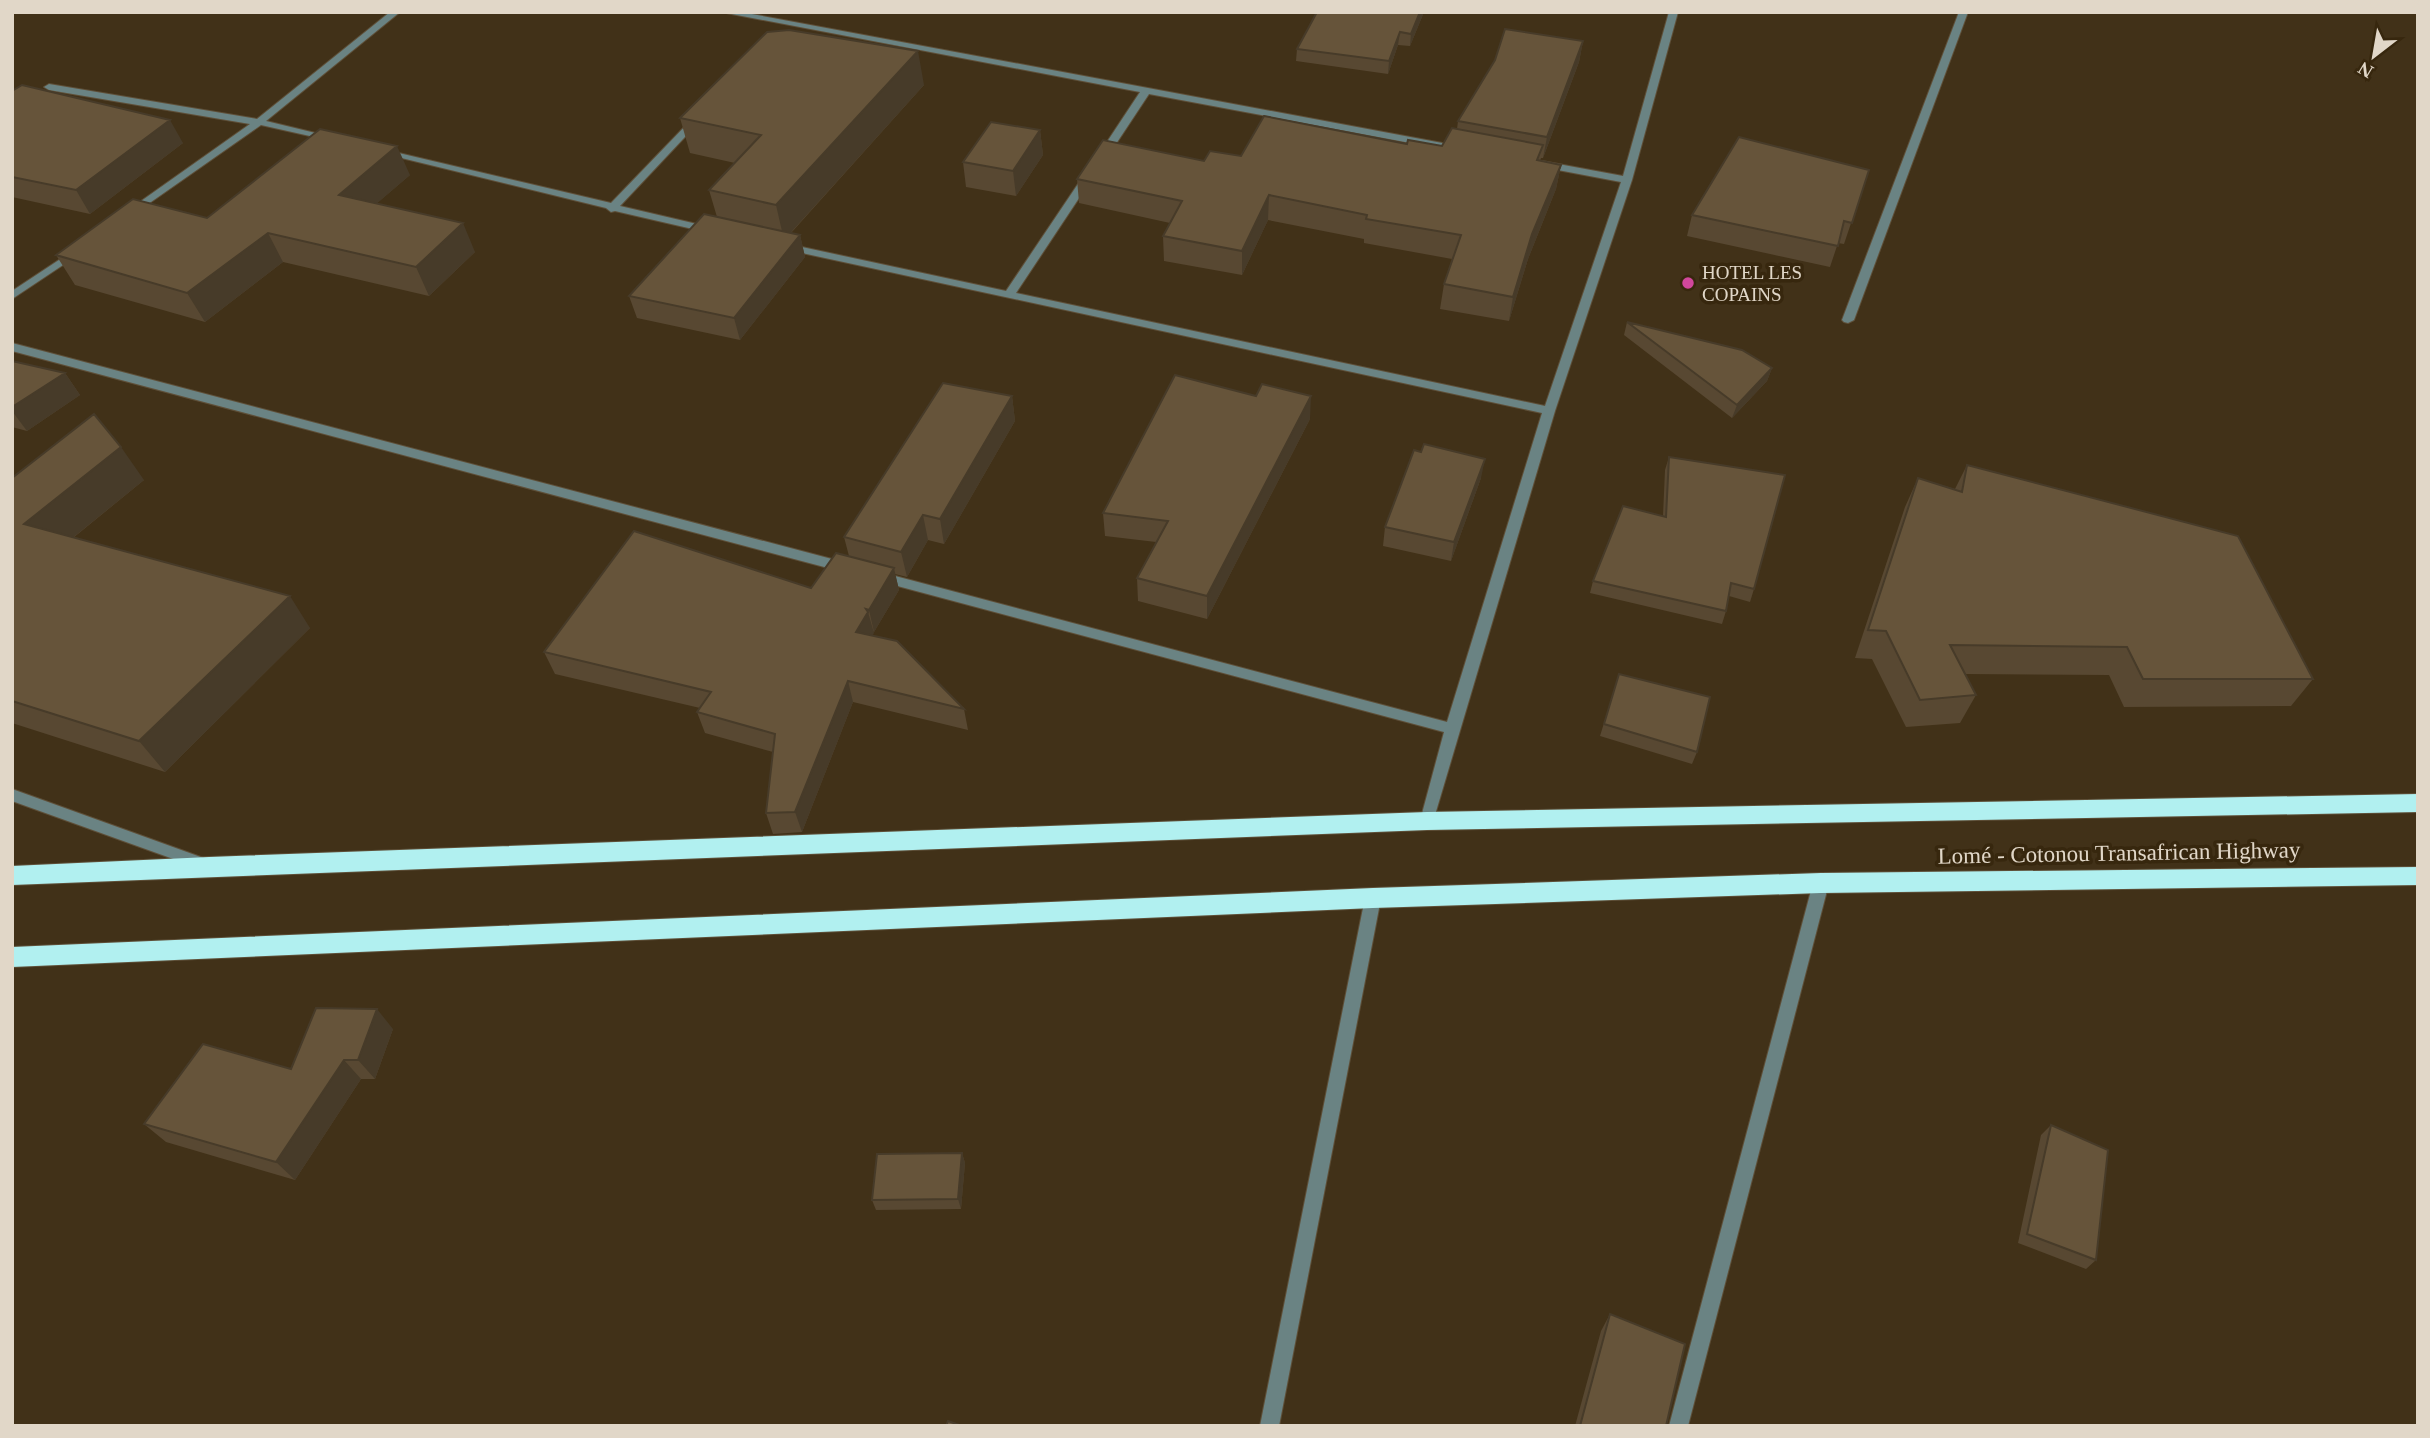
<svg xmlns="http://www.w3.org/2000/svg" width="2430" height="1438" font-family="'Times New Roman',serif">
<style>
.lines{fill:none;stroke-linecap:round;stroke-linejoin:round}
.street-casing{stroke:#5e4f38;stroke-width:2}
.highway-casing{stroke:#5e4f38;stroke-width:2}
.street{fill:#6a8383;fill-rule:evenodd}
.highway{fill:#b1f0f0;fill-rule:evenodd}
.wall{fill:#584832}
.shaded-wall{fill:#473b29}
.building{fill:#66543a;stroke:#473b29;stroke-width:2}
.hotel-dot{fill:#d1479c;stroke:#37270e;stroke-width:2.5}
.labels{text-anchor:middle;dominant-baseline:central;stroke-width:7;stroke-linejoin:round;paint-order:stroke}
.far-poi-label{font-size:19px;fill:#e1d7c8;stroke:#37270e;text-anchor:start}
.street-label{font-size:23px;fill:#e1d7c8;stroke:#37270e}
</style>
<rect width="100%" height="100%" fill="#413118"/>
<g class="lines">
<defs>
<path id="street" d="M390 12H400L266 121 332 137V141L261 125 131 216 127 215V211L250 124 49 90 44 87 49 84 257 119Z
M721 12H741L1453 145 1458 148 1453 151 1149 94 1106 159 1102 160 1097 157 1140 92Z
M1669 12H1678L1632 180 1555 411 1432 825 1427 827 1422 825 1420 821 1444 732 875 580 873 577 880 572 1447 722 1542 413 788 250 783 247 788 244 1006 291 1084 175 1088 174 1093 177 1016 293 1545 406 1621 182 1542 167 1537 164 1542 161 1623 176Z
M1959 12H1968L1854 320 1848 323 1844 322 1842 320Z
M692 119 700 121 620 206 714 228V232L710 233 615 211 611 212 606 208 381 153 386 150 611 203Z
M74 250 78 251V255L12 299V291Z
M12 343 847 563 853 568 847 573 12 351Z
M12 789 209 860 212 864 209 868 204 870 12 801Z
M1821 877 1826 878 1829 883 1688 1426H1669L1813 883 1816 878Z
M1373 892 1378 893 1381 898 1279 1426H1260L1365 898 1368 893Z"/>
<path id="highway" d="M2418 794V812L1427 830 12 885V866L209 857 1427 812Z
M2418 867V885L1821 893 1373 908 12 967V947L1373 888 1821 873Z"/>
</defs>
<use href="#street" class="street-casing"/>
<use href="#highway" class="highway-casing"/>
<use href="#street" class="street"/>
<use href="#highway" class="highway"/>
</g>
<path class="wall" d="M1424 12 1410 46 1398 45 1388 74 1296 61 1297 49Z
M1583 41 1579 62 1543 158H1541L1540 161 1561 165 1556 189 1528 259 1509 321 1440 309 1444 284 1452 259 1364 243V239L1268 220 1242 275 1164 261 1163 236 1170 223 1079 203 1077 179 1241 156 1407 144 1442 146 1457 129 1458 121 1495 60Z
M924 85 791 233 800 235 805 257 740 340 637 318 629 296 717 217 709 190 735 163 690 153 680 118Z
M12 91 183 143 90 214 12 197Z
M1040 130 1043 155 1016 196 966 187 963 162Z
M1869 170 1844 244 1838 243 1830 267 1687 236 1692 215Z
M410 175 377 203 475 252 429 296 283 262 205 322 75 285 56 255 207 218Z
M1627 322 1772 368 1767 381 1732 418 1624 335Z
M12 361 65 373 80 395 27 431 12 427Z
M1012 396 1015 421 944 544 928 540 907 577 895 574 899 590 874 632 873 631 872 635 964 709 968 730 853 702 802 832 773 834 766 813 773 752 705 733 697 712 700 708 555 674 544 652 811 588 849 556 844 537Z
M1310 419 1207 619 1138 601 1137 578 1156 542 1105 536 1103 513Z
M1421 452 1481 478 1451 561 1383 546 1385 527Z
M1669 457 1754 589 1750 602 1729 596 1726 611 1722 624 1590 593 1593 581 1663 516 1665 470Z
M1967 465 2313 679 2291 706 2124 707 2109 675 1964 674 1976 695 1960 723 1906 727 1872 659 1855 658 1905 507 1918 478 1955 489Z
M12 478 144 480 73 538 310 628 165 772 12 723Z
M1619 674 1697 752 1692 764 1600 736Z
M393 1029 375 1079H361L295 1180 166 1142 144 1124 291 1069Z
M2051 1125 2096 1260 2086 1269 2018 1243 2041 1135Z
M962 1153 965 1163 961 1209 876 1210 872 1200Z
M1610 1314 1666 1426H1575L1601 1331Z"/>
<path class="shaded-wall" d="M1420 12H1424L1410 46 1411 34Z
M1400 32 1398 45 1388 74 1389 61Z
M1583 41 1579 62 1543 158 1547 137Z
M918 51 924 85 784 240 776 205Z
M170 120 183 143 90 214 76 190Z
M1040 130 1043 155 1016 196 1013 171Z
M397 146 410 175 353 224 339 195Z
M1561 165 1556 189 1528 259 1509 321 1513 297 1532 234Z
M1269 195 1268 220 1242 275V251Z
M463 223 475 252 429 296 416 267Z
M268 233 283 262 205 322 187 293Z
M800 235 805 257 740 340 734 318Z
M1772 368 1767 381 1732 418 1737 405Z
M65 373 80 395 27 431 12 411V407Z
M1012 396 1015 421 944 544 940 519Z
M1311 396 1310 419 1207 619V596Z
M121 447 144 480 49 557 24 524Z
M1485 459 1481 478 1451 561 1454 542Z
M923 515 928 540 907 577 901 552Z
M894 568 899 590 874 632 869 610Z
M290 596 310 628 165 772 139 741Z
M868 612 874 633 862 653 856 632Z
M848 681 853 702 802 832 795 812Z
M377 1009 393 1029 375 1079 358 1060Z
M344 1060 361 1079 295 1180 276 1162Z
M962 1153 965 1163 961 1209 958 1199Z"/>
<path class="building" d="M1317 12H1420L1411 34 1400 32 1389 61 1297 49Z
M1505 29 1583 41 1547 137 1458 121 1495 60Z
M789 30 918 51 776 205 709 190 761 135 680 118 767 32Z
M22 85 170 120 76 190 12 177V91Z
M1264 116 1407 144 1408 140 1442 146 1452 128 1543 145 1537 160 1561 165 1532 234 1513 297 1444 284 1461 235 1366 219 1367 215 1269 195 1242 251 1163 236 1182 201 1077 179 1103 140 1204 161 1210 151 1241 156Z
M991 122 1040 130 1013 171 963 162Z
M320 129 397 146 339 195 463 223 416 267 268 233 187 293 56 255 133 199 207 218Z
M1739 137 1869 170 1852 223 1844 221 1838 246 1692 215Z
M704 214 800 235 734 318 629 296Z
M1627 322 1742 350 1772 368 1737 405Z
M12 361 65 373 12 407Z
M1175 375 1256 396 1262 384 1311 396 1207 596 1137 578 1168 521 1103 513Z
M943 383 1012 396 940 519 923 515 901 552 844 537Z
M94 414 121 447 24 524 290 596 139 741 12 701V478Z
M1424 444 1485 459 1454 542 1385 527 1414 450 1421 452Z
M1669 457 1785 475 1754 589 1731 583 1726 611 1593 581 1623 506 1666 517Z
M1967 465 2238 536 2313 679H2143L2127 647 1950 645 1976 695 1920 700 1886 631 1868 630 1918 478 1962 492Z
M634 531 811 588 836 553 894 568 869 610 866 609 868 612 856 632 897 641 964 709 848 681 795 812 766 813 775 734 697 712 711 692 544 652Z
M1619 674 1710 697 1697 752 1604 724Z
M316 1008 377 1009 358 1060H344L276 1162 144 1124 203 1044 291 1069Z
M2051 1125 2108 1150 2096 1260 2027 1234Z
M962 1153 958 1199 872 1200 877 1154Z
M1610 1314 1685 1344 1666 1426H1580Z
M948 1421 962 1426H946Z"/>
<circle class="hotel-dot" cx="1688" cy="283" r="7"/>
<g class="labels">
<g class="far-poi-label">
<text x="1702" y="272">HOTEL LES<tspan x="1702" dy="22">COPAINS</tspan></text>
</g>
<g class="street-label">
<text transform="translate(2119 853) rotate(-1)">Lomé - Cotonou Transafrican Highway</text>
</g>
</g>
<rect width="2430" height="1438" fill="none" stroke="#e1d7c8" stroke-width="28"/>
<g transform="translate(2374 56) rotate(211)" stroke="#37270e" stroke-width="5" paint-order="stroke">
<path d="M0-5L12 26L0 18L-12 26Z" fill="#e1d7c8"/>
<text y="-10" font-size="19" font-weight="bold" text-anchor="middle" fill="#e1d7c8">N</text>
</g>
</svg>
